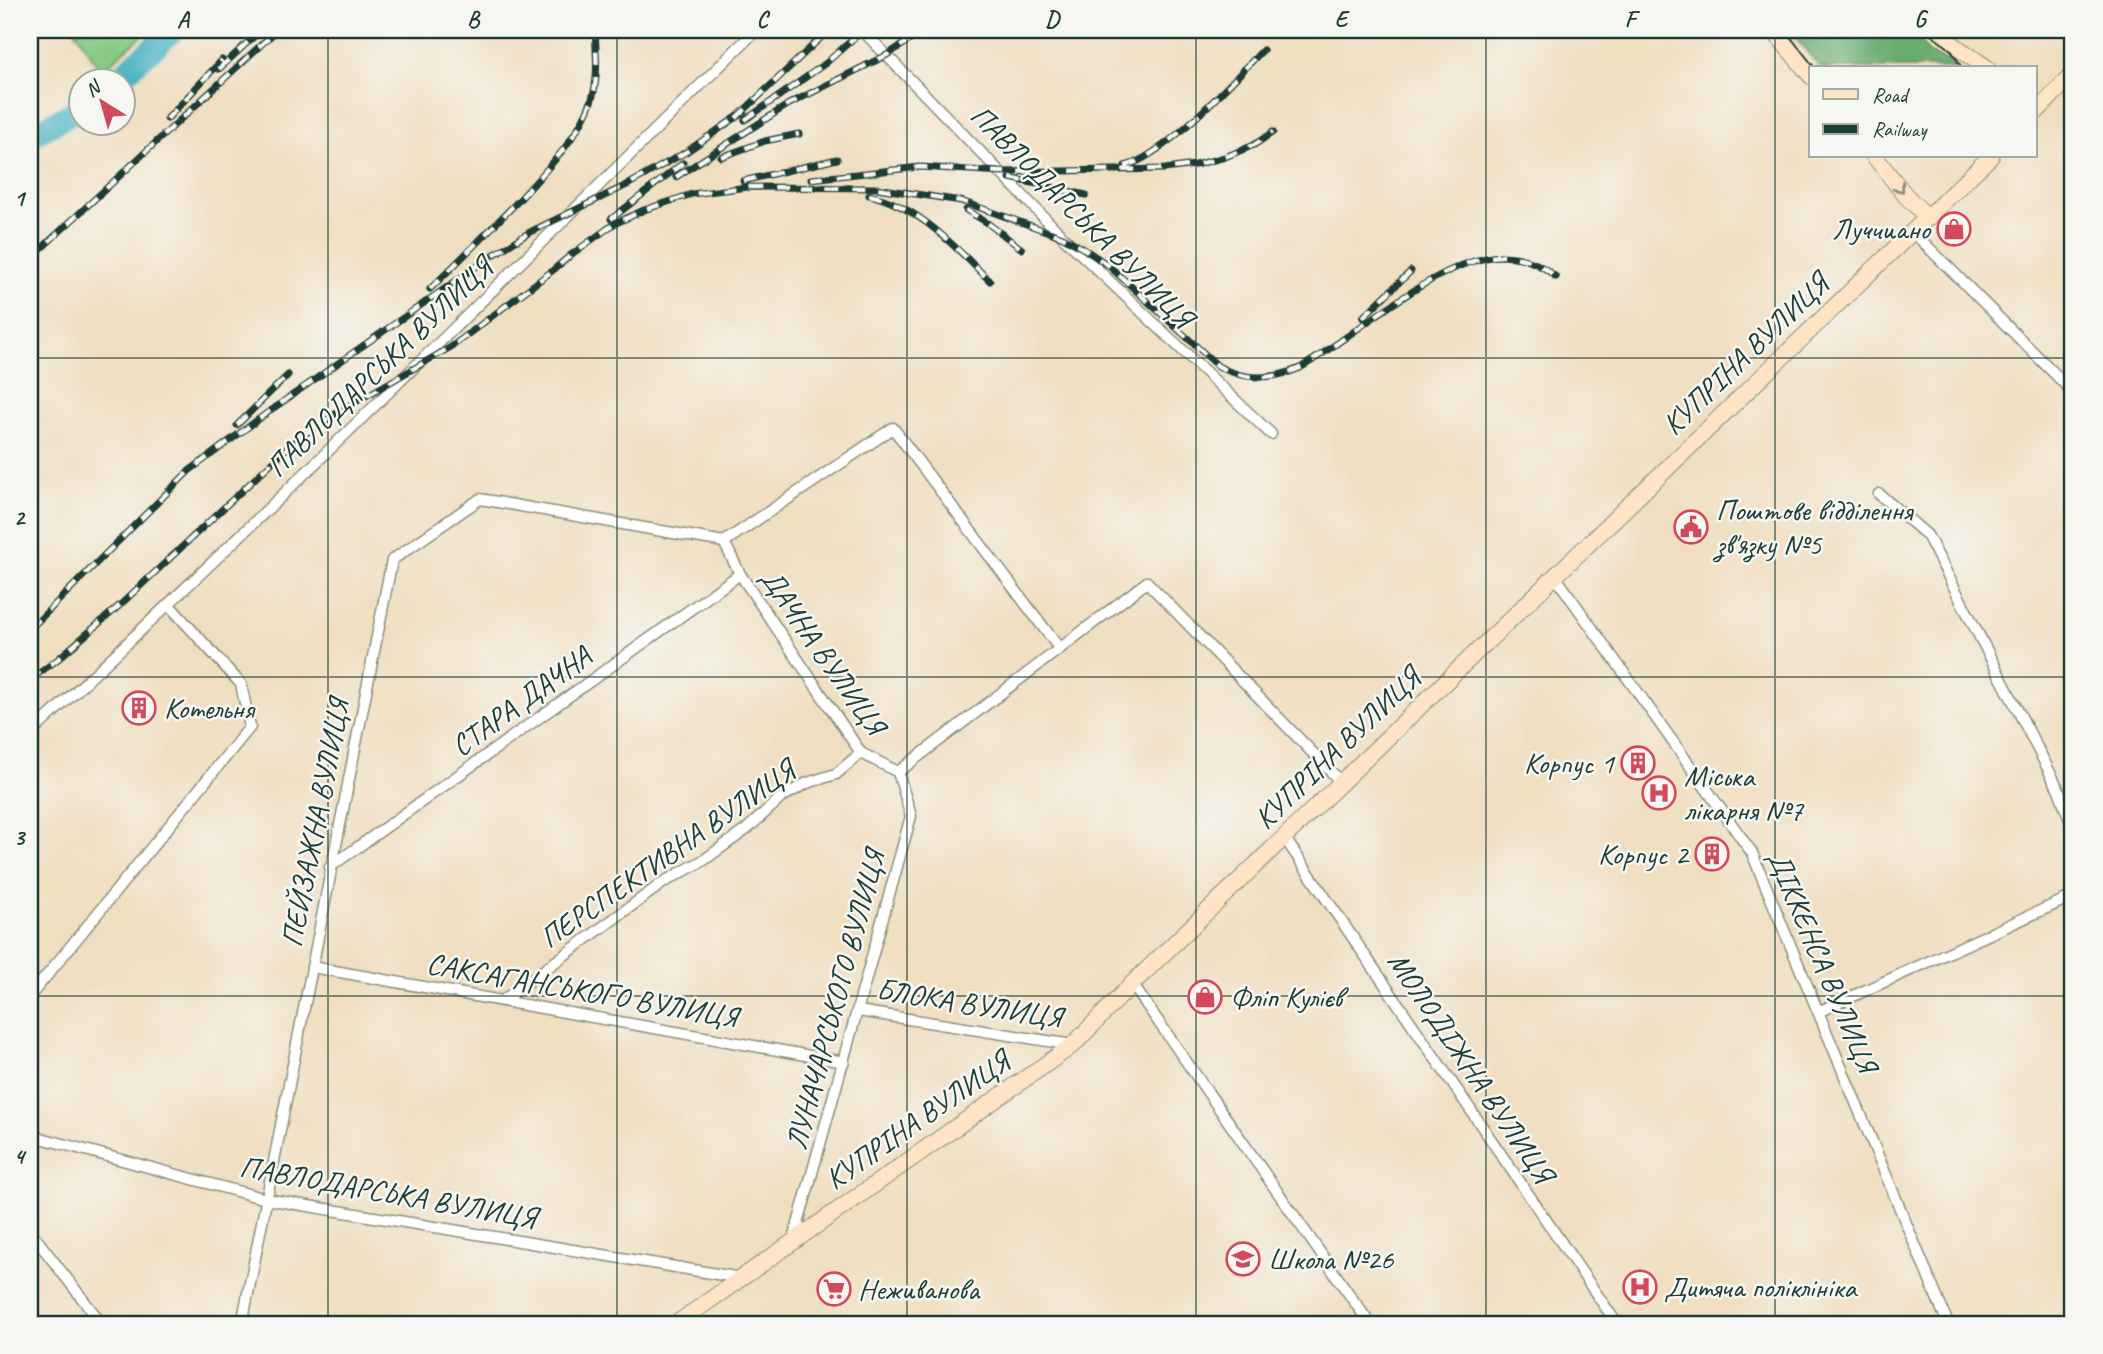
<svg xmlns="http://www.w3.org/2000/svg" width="2103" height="1354" font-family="Caveat,sans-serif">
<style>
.green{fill:#84c882;stroke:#52825b;stroke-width:2}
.forest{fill:#6bac70;stroke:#457452;stroke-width:2}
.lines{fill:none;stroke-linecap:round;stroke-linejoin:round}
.river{stroke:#46b3c3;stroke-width:24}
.street-casing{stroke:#888e7a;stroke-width:13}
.secondary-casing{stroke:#888e7a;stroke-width:18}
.street{stroke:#fff;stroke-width:10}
.secondary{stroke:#fee4c5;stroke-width:16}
.tram{stroke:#1f3d34;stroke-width:2}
.rail-casing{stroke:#1f3d34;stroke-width:7}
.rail{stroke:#f6f6f2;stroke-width:4.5;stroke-dasharray:13;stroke-linecap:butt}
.oneway{stroke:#8e907c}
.grid{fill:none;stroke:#1f3d34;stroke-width:2;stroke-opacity:0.55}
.labels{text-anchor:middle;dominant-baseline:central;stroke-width:5;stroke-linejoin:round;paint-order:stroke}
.street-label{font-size:30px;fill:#1f3d34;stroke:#f6f6f2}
.poi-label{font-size:30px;fill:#1f3d34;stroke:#f6f6f2;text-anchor:start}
.neatline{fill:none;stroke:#1f3d34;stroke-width:2.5}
.grid-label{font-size:23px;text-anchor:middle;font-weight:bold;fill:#1f3d34}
</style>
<rect width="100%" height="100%" fill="#f6f6f2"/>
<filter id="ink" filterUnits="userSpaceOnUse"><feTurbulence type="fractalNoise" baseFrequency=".0143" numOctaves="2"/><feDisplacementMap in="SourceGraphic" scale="14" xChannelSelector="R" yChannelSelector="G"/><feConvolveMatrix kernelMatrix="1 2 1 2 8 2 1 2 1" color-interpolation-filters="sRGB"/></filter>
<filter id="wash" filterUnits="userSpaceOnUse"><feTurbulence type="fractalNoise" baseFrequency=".00686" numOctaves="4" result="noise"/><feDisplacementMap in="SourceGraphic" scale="28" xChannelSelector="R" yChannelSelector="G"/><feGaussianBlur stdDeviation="1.57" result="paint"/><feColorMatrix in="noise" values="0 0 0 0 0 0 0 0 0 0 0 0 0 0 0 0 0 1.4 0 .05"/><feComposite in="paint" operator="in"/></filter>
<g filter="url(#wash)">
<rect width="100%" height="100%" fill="#f0dec0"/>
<path class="green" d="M75 30H149L101 71Z"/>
<path class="forest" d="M1790 30H1914L1941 50 1955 68H1820Z"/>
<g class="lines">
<path class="river" d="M117 80 173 30
M30 136 80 109"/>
</g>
</g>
<g filter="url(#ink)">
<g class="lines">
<defs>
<path id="street" d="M862 30 1063 237 1271 434
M1913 232 2073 392
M1879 494 1927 535 2059 790 2073 828
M724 542 893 428 1059 648
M724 542 740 574 861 753 898 772
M1555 576 1752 853 1948 1324
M30 734C277 505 517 267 756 30
M898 772 1147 582 1341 782
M1284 837 1617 1324
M330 867 740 574
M312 967 844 1062
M1132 984 1370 1324
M30 996 250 727 241 684 169 605
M502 1001 664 882 704 860 747 829 782 797 807 783 836 774 861 753
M858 1011 1073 1045
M1818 1012 2073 896
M30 1135 266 1199 741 1278
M30 1231 102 1324
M793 1242 911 816 898 772
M242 1324 392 560 480 499 724 542"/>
<path id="secondary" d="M1773 30 1811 76
M1932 30 1987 68
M2035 113 2073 74
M1874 156 1906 196 1928 218
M676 1324 1073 1045 1132 984 1991 156"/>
</defs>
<use href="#street" class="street-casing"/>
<use href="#secondary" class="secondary-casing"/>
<use href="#street" class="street"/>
<use href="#secondary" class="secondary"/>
<path class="tram" d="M1785 30 1815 68
M1926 30 1951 50 1962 68"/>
<defs>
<path id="rail" d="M219 69 261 30
M736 118 829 30
M167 119 222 60
M745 120 826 63 863 30
M721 157 765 141 799 134
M1125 166C1167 155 1231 82 1263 50
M676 177 789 104 887 55 925 30
M1010 178 1086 195
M811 179 920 167 1002 172 1165 169 1195 165 1225 157 1254 145 1273 132
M743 181 837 159
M869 195C919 206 955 247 990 281
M966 210 986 222 1022 249
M611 219 683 163
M30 259 277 30
M430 289C461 259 491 229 521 198 548 168 579 137 592 99 599 77 596 52 595 30
M1363 317 1411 271
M237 425 288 375
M30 629 189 471 271 410 487 259 530 232 629 184 686 152 744 112
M30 680 58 659 119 606 297 439 340 411 451 347 552 271 572 254 614 224 644 210 692 194 748 187 877 188 961 201 1063 237 1084 249 1108 265 1218 366C1245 381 1272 380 1300 368 1355 336 1438 258 1502 256 1523 256 1541 264 1556 277"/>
</defs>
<use href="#rail" class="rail-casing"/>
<use href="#rail" class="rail"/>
</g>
<defs><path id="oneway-chevron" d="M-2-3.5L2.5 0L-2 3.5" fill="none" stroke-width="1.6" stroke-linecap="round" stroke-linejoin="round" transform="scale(1.75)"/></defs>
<use class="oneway" href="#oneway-chevron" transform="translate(1900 188) rotate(50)"/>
</g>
<path class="grid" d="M328 30V1324M617 30V1324M907 30V1324M1196 30V1324M1486 30V1324M1775 30V1324M30 358H2073M30 677H2073M30 996H2073"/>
<defs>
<symbol id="shop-ring" viewBox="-11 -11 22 22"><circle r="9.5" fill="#f6f6f2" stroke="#d1495b" stroke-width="1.5"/><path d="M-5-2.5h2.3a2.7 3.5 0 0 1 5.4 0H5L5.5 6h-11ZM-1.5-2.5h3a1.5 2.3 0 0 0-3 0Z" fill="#d1495b"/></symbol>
<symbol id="civic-ring" viewBox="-11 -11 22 22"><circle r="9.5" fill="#f6f6f2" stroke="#d1495b" stroke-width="1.5"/><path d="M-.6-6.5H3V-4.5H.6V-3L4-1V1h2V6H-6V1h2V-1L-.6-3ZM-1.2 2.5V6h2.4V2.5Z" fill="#d1495b"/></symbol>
<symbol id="building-ring" viewBox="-11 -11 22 22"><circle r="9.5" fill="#f6f6f2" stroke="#d1495b" stroke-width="1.5"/><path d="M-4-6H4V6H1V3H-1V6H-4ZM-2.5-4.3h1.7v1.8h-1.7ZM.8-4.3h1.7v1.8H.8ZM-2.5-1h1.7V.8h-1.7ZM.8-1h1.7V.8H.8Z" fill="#d1495b"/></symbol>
<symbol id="hospital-ring" viewBox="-11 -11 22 22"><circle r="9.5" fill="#f6f6f2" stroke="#d1495b" stroke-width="1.5"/><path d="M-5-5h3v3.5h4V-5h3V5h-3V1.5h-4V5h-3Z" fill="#d1495b"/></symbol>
<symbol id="school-ring" viewBox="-11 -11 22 22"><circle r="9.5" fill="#f6f6f2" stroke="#d1495b" stroke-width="1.5"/><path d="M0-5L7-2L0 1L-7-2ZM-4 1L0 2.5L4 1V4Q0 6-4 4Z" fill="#d1495b"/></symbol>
<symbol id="supermarket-ring" viewBox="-11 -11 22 22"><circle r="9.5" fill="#f6f6f2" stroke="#d1495b" stroke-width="1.5"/><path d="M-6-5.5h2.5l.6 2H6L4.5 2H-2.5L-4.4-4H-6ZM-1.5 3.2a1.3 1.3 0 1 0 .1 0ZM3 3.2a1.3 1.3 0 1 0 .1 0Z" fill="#d1495b"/></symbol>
</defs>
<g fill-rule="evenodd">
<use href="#shop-ring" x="1935" y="210" width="38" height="38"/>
<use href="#civic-ring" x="1672" y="508" width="38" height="38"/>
<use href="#building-ring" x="120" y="689" width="38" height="38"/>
<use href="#building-ring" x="1619" y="744" width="38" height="38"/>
<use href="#hospital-ring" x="1640" y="774" width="38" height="38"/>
<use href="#building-ring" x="1693" y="835" width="38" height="38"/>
<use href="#shop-ring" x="1186" y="978" width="38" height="38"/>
<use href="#school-ring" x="1224" y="1240" width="38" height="38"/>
<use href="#hospital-ring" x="1621" y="1268" width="38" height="38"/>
<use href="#supermarket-ring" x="815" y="1270" width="38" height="38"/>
</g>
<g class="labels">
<g class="street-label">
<text transform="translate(1082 216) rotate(45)">ПАВЛОДАРСЬКА ВУЛИЦЯ</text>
<text transform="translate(1745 354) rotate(-44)">КУПРІНА ВУЛИЦЯ</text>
<text transform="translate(379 367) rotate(-44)">ПАВЛОДАРСЬКА ВУЛИЦЯ</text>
<text transform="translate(823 651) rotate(55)">ДАЧНА ВУЛИЦЯ</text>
<text transform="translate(521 701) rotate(-36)">СТАРА ДАЧНА</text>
<text transform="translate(1337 748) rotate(-44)">КУПРІНА ВУЛИЦЯ</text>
<text transform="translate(315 823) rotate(-79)">ПЕЙЗАЖНА ВУЛИЦЯ</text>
<text transform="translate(667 854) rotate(-35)">ПЕРСПЕКТИВНА ВУЛИЦЯ</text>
<text transform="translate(1823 961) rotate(67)">ДІККЕНСА ВУЛИЦЯ</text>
<text transform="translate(582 990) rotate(10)">САКСАГАНСЬКОГО ВУЛИЦЯ</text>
<text transform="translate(835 1000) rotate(-75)">ЛУНАЧАРСЬКОГО ВУЛИЦЯ</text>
<text transform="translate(969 1003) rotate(9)">БЛОКА ВУЛИЦЯ</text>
<text transform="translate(1471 1067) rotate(56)">МОЛОДІЖНА ВУЛИЦЯ</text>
<text transform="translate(917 1120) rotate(-35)">КУПРІНА ВУЛИЦЯ</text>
<text transform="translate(388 1192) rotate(10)">ПАВЛОДАРСЬКА ВУЛИЦЯ</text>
</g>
<g class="poi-label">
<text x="1930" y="229" text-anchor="end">Луччиано</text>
<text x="1716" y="510">Поштове відділення<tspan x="1716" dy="34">зв'язку №5</tspan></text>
<text x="164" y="708">Котельня</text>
<text x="1614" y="763" text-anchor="end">Корпус 1</text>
<text x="1684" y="776">Міська<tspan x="1684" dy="34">лікарня №7</tspan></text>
<text x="1688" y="854" text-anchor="end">Корпус 2</text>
<text x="1230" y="997">Фліп Кулієв</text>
<text x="1268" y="1259">Школа №26</text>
<text x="1664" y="1287">Дитяча поліклініка</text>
<text x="858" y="1289">Неживанова</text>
</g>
</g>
<rect width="2103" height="1354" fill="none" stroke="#f6f6f2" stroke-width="77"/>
<rect x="1809" y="66" width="228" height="91" fill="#f6f6f2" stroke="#a0aca6" stroke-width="2"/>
<rect x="1823" y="89" width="35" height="10" fill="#fee4c5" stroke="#a0aca6" stroke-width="2"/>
<text x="1872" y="102" font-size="21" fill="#1f3d34">Road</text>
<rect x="1823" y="124" width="35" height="10" fill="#1f3d34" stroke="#a0aca6" stroke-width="2"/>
<text x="1872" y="136" font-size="21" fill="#1f3d34">Railway</text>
<g transform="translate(102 102) rotate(323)"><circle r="33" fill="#f6f6f2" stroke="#a0aca6" stroke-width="2"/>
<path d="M0-5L12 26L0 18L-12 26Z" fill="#d1495b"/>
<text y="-10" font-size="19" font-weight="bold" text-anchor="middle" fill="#1f3d34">N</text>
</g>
<rect x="38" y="38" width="2026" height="1278" class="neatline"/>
<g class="grid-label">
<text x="183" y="27">A</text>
<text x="473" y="27">B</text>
<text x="762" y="27">C</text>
<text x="1052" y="27">D</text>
<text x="1341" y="27">E</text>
<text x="1630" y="27">F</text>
<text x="1920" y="27">G</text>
<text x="19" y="206">1</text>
<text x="19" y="525">2</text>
<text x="19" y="845">3</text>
<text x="19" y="1164">4</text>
</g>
</svg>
